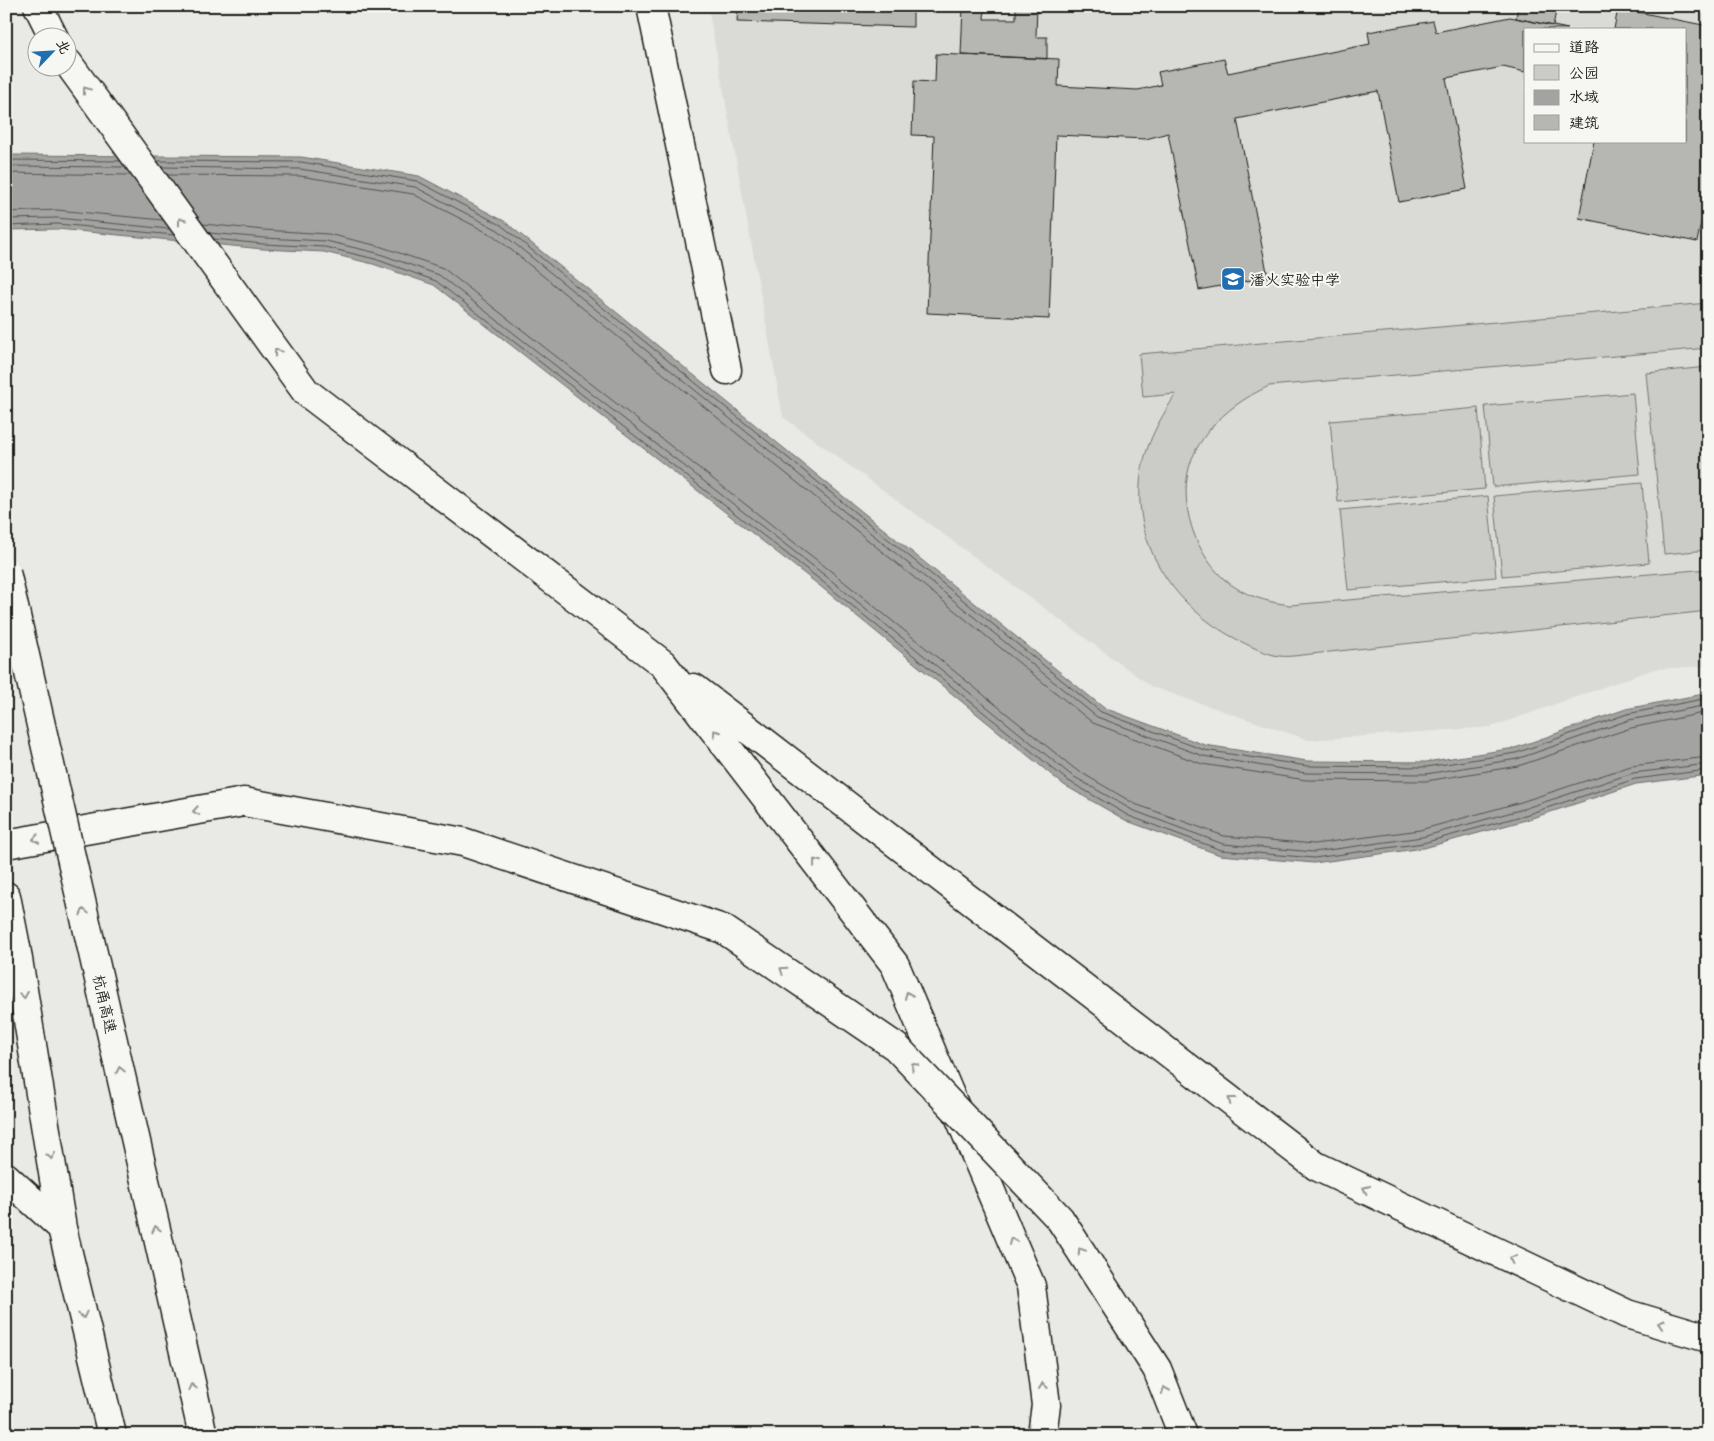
<svg xmlns="http://www.w3.org/2000/svg" width="1714" height="1441" font-family="Delius,'LXGW WenKai TC',sans-serif">
<style>
.built{fill:#dadad6;fill-rule:evenodd}
.green{fill:#cbcbc7;stroke:#747472}
.water{fill:#a3a3a1;stroke:#6d6d6c}
.lines{fill:none;stroke-linecap:round;stroke-linejoin:round}
.shore{stroke:#525251;stroke-width:1}
.building{fill:#b6b6b3;stroke:#1c1c1c}
.minor-casing{stroke:#1c1c1c;stroke-width:31}
.highway-casing{stroke:#1c1c1c;stroke-width:31}
.minor{stroke:#f6f6f2;stroke-width:28}
.highway{stroke:#f6f6f2;stroke-width:28}
.highway-bridge-casing{stroke:#1c1c1c;stroke-width:31;stroke-linecap:butt}
.highway-bridge{stroke:#f6f6f2;stroke-width:28}
.oneway{stroke:#949492}
.labels{text-anchor:middle;dominant-baseline:central;stroke-width:4;stroke-linejoin:round;paint-order:stroke}
.poi-label{font-size:15px;fill:#1c1c1c;stroke:#f6f6f2;text-anchor:start}
.street-label{font-size:15px;fill:#1c1c1c;stroke:#f6f6f2}
</style>
<rect width="100%" height="100%" fill="#e9e9e5"/>
<filter id="ink" filterUnits="userSpaceOnUse"><feTurbulence type="fractalNoise" baseFrequency=".02" numOctaves="2"/><feDisplacementMap in="SourceGraphic" scale="10" xChannelSelector="R" yChannelSelector="G"/><feConvolveMatrix kernelMatrix="1 2 1 2 8 2 1 2 1" color-interpolation-filters="sRGB"/></filter>
<g filter="url(#ink)">
<path class="built" d="M708 6H1708V666L1654 669 1491 727 1309 740 1152 687 783 417ZM1525 29H1685V141H1525Z"/>
<path class="green" d="M1708 303V348L1269 386C1239 400 1212 420 1196 450 1174 491 1191 549 1224 579 1242 595 1266 602 1290 605L1708 569V611L1302 655C1294 656 1286 657 1279 656 1266 654 1252 647 1240 641 1180 611 1136 554 1140 485 1142 450 1158 422 1176 394L1143 397 1139 354Z
M1708 367V550L1664 554 1646 373Z
M1633 393 1640 474 1493 487 1485 406Z
M1478 408 1485 489 1338 502 1330 421Z
M1642 483 1649 563 1502 576 1494 496Z
M1488 496 1496 577 1348 590 1340 510Z"/>
<path class="water" d="M6 155 301 157 419 176 504 221 1104 708 1205 745 1307 761 1426 762 1515 748 1626 709 1708 693V775L1636 784 1526 820 1424 848 1314 863 1220 855 1127 821 1064 785 820 586 434 285 373 264 324 252 263 249 57 229 6 230Z"/>
<g class="lines">
<path class="shore" d="M6 160 120 161
M157 161 301 162 417 181 501 225 1101 712 1204 750 1307 766 1426 767 1516 753 1627 714 1708 698
M6 166 125 167
M162 167 300 169 415 187 498 230 1097 717 1203 756 1306 773 1426 774 1517 759 1629 720 1708 705
M6 173 130 175
M167 175 300 176 413 194 494 236 1093 723 1202 764 1306 780 1426 781 1518 766 1631 728 1708 712
M6 212 57 210 163 220
M6 219 57 218 169 229
M203 224 264 230 328 234 379 246 443 268 832 572 1075 769 1135 804 1224 836 1314 844 1420 830 1521 802 1631 766 1708 757
M6 226 57 224 174 235
M209 233 264 238 326 241 377 253 439 275 827 577 1071 775 1132 810 1223 844 1314 852 1422 837 1523 809 1633 773 1708 764
M214 239 263 244 325 247 375 259 436 281 823 582 1067 780 1129 816 1221 850 1314 858 1423 843 1525 815 1635 779 1708 770"/>
</g>
<path class="building" d="M738 6H913V27L737 22Z
M963 6H985L984 19H1016V6H1037L1036 37H1047V59L961 55Z
M1518 6H1557L1553 26 1516 18Z
M1618 8 1708 26V188L1697 242 1579 218 1594 141H1685V29H1614Z
M1510 17 1568 29H1525V72L1503 67 1446 78 1467 189 1399 202 1378 91 1237 119 1268 277 1199 290 1168 133 1146 139 1056 135 1049 319 927 313 934 136 912 135 914 81 935 82 936 54 1059 59 1058 86 1138 90 1161 85 1158 72 1224 59 1228 73 1370 44 1368 32 1433 21 1436 32Z"/>
<g class="lines">
<defs>
<path id="minor" d="M651 6 727 370"/>
<path id="highway" d="M38 6 54 38
M68 63 306 392 663 664 895 965 1031 1286 1046 1405 1042 1435
M694 688 1316 1166 1627 1314 1708 1338
M6 844 244 802
M6 896 16 947 62 1228 112 1435
M6 1177 62 1228"/>
</defs>
<use href="#minor" class="minor-casing"/>
<use href="#highway" class="highway-casing"/>
<use href="#minor" class="minor"/>
<use href="#highway" class="highway"/>
<defs>
<path id="highway-bridge" d="M6 572 203 1435
M244 802 463 842 723 929 896 1047 1060 1219 1157 1369 1183 1435"/>
</defs>
<use href="#highway-bridge" class="highway-bridge-casing"/>
<use href="#highway-bridge" class="highway-bridge"/>
</g>
<defs><path id="oneway-chevron" d="M-2-3.5L2.5 0L-2 3.5" fill="none" stroke-width="1.6" stroke-linecap="round" stroke-linejoin="round" transform="scale(1.25)"/></defs>
<g class="oneway">
<use href="#oneway-chevron" transform="translate(86 90) rotate(-126)"/>
<use href="#oneway-chevron" transform="translate(181 221) rotate(-126)"/>
<use href="#oneway-chevron" transform="translate(277 352) rotate(-126)"/>
<use href="#oneway-chevron" transform="translate(716 733) rotate(-128)"/>
<use href="#oneway-chevron" transform="translate(196 811) rotate(170)"/>
<use href="#oneway-chevron" transform="translate(36 839) rotate(170)"/>
<use href="#oneway-chevron" transform="translate(816 862) rotate(-128)"/>
<use href="#oneway-chevron" transform="translate(84 912) rotate(-103)"/>
<use href="#oneway-chevron" transform="translate(783 970) rotate(-146)"/>
<use href="#oneway-chevron" transform="translate(24 995) rotate(81)"/>
<use href="#oneway-chevron" transform="translate(908 995) rotate(-113)"/>
<use href="#oneway-chevron" transform="translate(914 1066) rotate(-134)"/>
<use href="#oneway-chevron" transform="translate(120 1070) rotate(-103)"/>
<use href="#oneway-chevron" transform="translate(1231 1100) rotate(-142)"/>
<use href="#oneway-chevron" transform="translate(51 1156) rotate(81)"/>
<use href="#oneway-chevron" transform="translate(1366 1189) rotate(-155)"/>
<use href="#oneway-chevron" transform="translate(156 1229) rotate(-103)"/>
<use href="#oneway-chevron" transform="translate(1012 1241) rotate(-113)"/>
<use href="#oneway-chevron" transform="translate(1081 1251) rotate(-123)"/>
<use href="#oneway-chevron" transform="translate(1512 1259) rotate(-155)"/>
<use href="#oneway-chevron" transform="translate(83 1315) rotate(77)"/>
<use href="#oneway-chevron" transform="translate(1661 1324) rotate(-163)"/>
<use href="#oneway-chevron" transform="translate(1043 1386) rotate(-97)"/>
<use href="#oneway-chevron" transform="translate(192 1387) rotate(-103)"/>
<use href="#oneway-chevron" transform="translate(1165 1390) rotate(-112)"/>
</g>
</g>
<defs>
<symbol id="school-square" viewBox="-11 -11 22 22"><rect x="-9" y="-9" width="18" height="18" rx="4" fill="#1f6fb2" stroke="#f6f6f2"/><path d="M0-5L7-2L0 1L-7-2ZM-4 1L0 2.5L4 1V4Q0 6-4 4Z" fill="#fff"/></symbol>
</defs>
<g fill-rule="evenodd">
<use href="#school-square" x="1219" y="265" width="28" height="28"/>
</g>
<g class="labels">
<g class="poi-label">
<text x="1250" y="279">潘火实验中学</text>
</g>
<g class="street-label">
<text transform="translate(105 1004) rotate(77)">杭甬高速</text>
</g>
</g>
<rect width="1714" height="1441" fill="none" stroke="#f6f6f2" stroke-width="25"/>
<rect x="12" y="12" width="1689" height="1416" fill="none" stroke="#1c1c1c" stroke-width="2" filter="url(#ink)"/>
<rect x="1524" y="28" width="162" height="115" fill="#f6f6f2" stroke="#9f9f9c"/>
<rect x="1534" y="44" width="25" height="8" fill="#f6f6f2" stroke="#9f9f9c"/>
<text x="1569" y="52" font-size="15" fill="#1c1c1c">道路</text>
<rect x="1534" y="65" width="25" height="15" fill="#cbcbc7" stroke="#9f9f9c"/>
<text x="1569" y="78" font-size="15" fill="#1c1c1c">公园</text>
<rect x="1534" y="90" width="25" height="15" fill="#a3a3a1" stroke="#9f9f9c"/>
<text x="1569" y="102" font-size="15" fill="#1c1c1c">水域</text>
<rect x="1534" y="115" width="25" height="15" fill="#b6b6b3" stroke="#9f9f9c"/>
<text x="1569" y="128" font-size="15" fill="#1c1c1c">建筑</text>
<g transform="translate(52 52) rotate(65)"><circle r="24" fill="#f6f6f2" stroke="#9f9f9c"/>
<path d="M0-4L9 19L0 12L-9 19Z" fill="#1f6fb2"/>
<text y="-8" font-size="14" font-weight="bold" text-anchor="middle" fill="#1c1c1c">北</text>
</g>
</svg>
